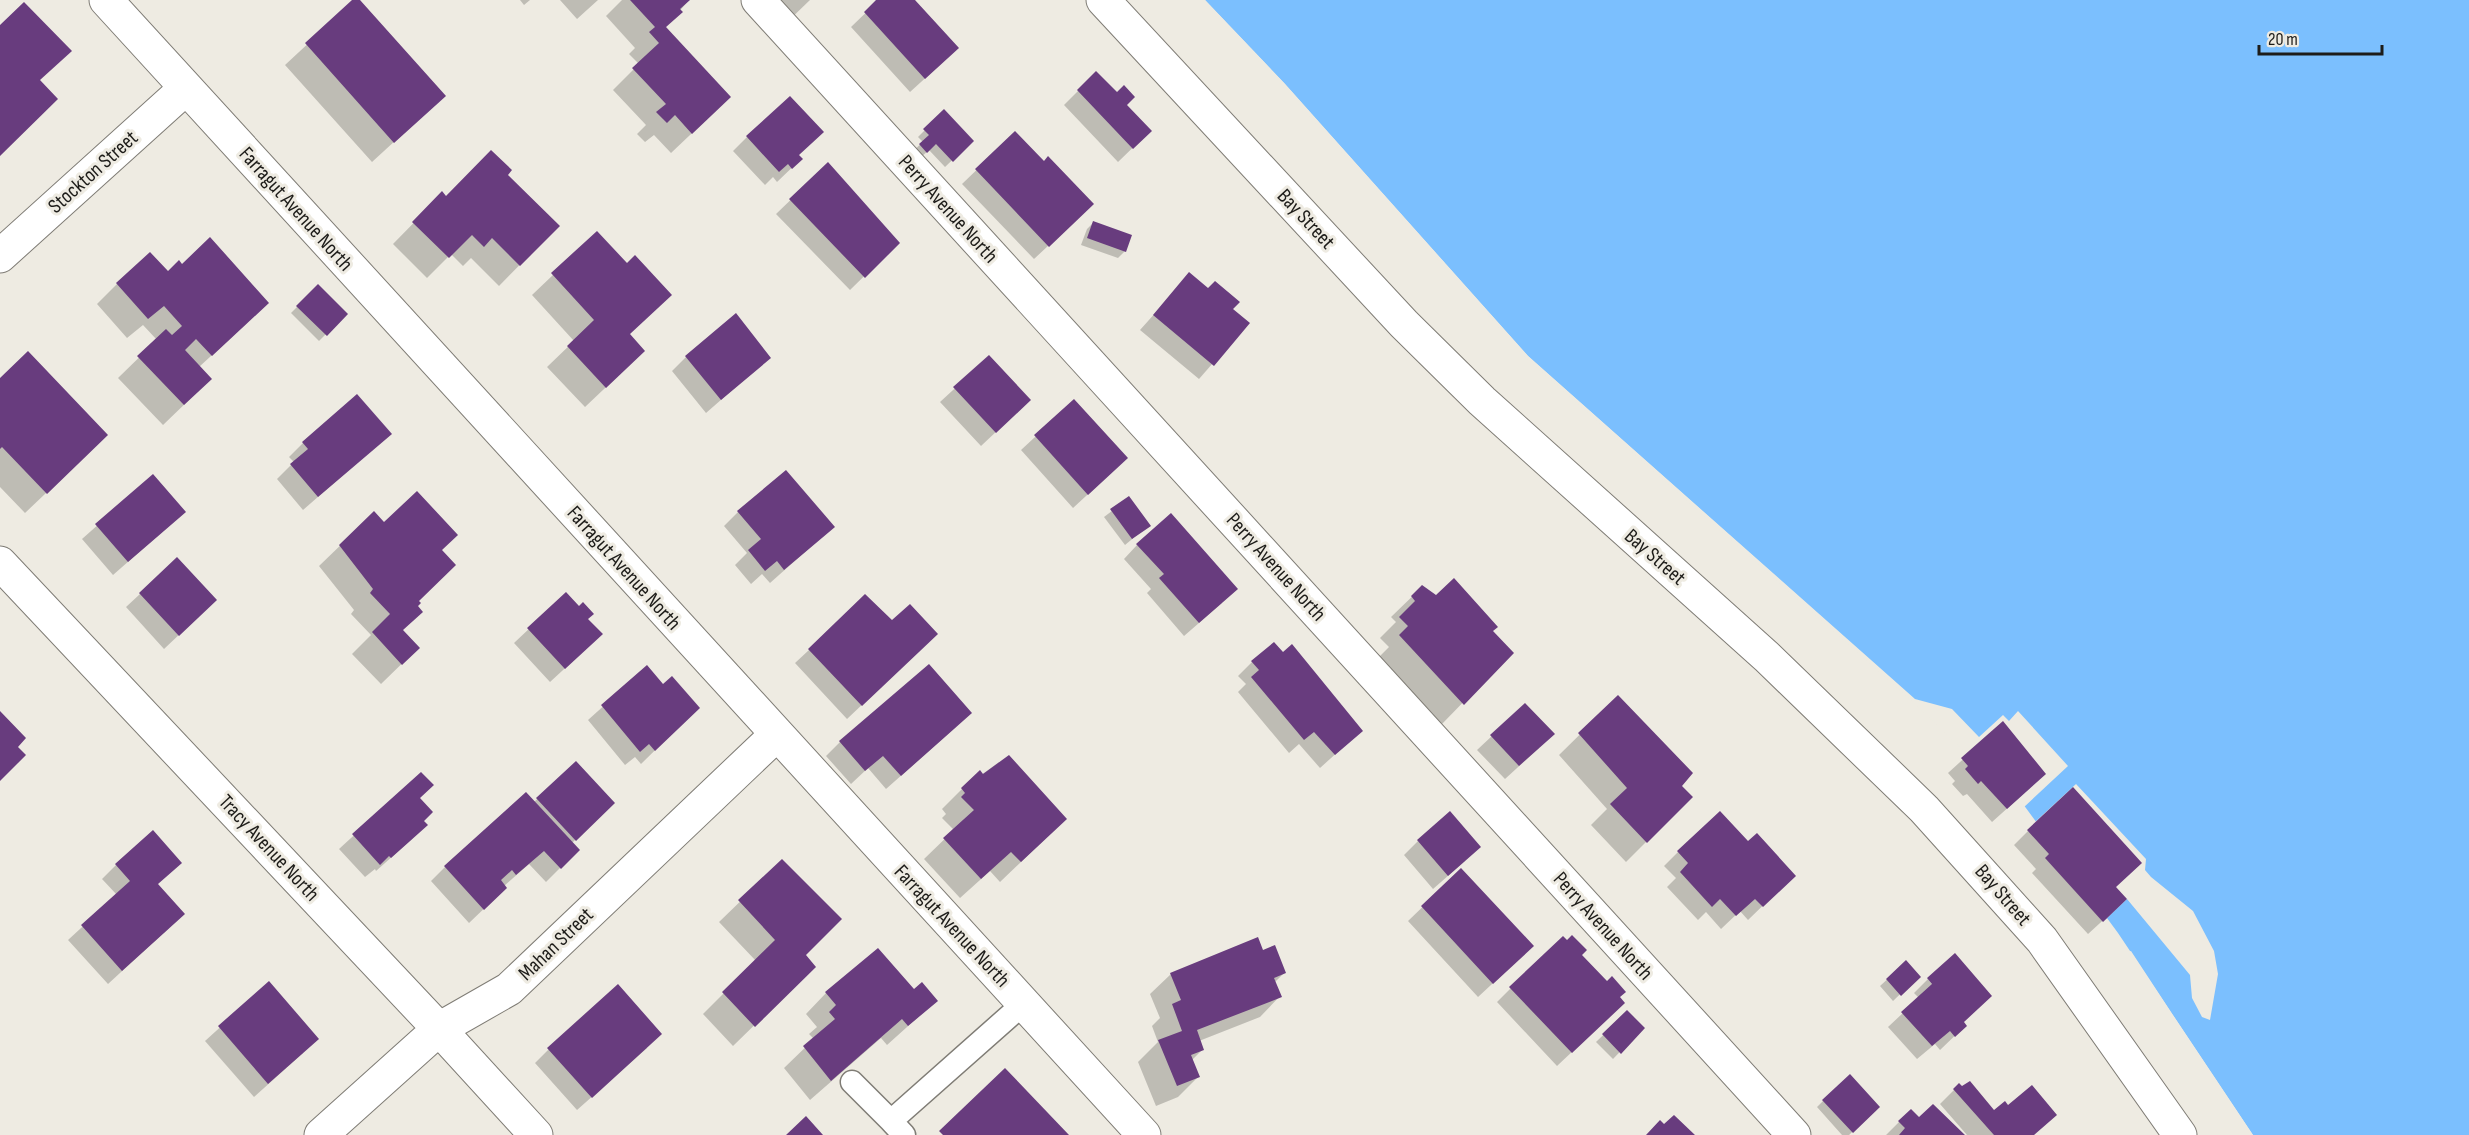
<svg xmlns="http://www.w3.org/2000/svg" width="2469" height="1135" font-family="'Sofia Sans Condensed',sans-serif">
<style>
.water{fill:#7bbffe}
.pier{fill:#eeebe2}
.shadow{fill:#0003}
.building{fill:#683c7e}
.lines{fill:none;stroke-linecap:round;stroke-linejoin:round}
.service-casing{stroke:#7f7c75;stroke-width:25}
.minor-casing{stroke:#7f7c75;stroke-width:35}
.secondary-casing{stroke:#7f7c75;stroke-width:35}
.service{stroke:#fff;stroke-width:22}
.minor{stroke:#fff;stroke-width:33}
.secondary{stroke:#fff;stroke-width:33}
.labels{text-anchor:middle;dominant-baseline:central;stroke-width:6;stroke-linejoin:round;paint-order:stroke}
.street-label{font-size:21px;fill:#1d1c19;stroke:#eeebe2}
</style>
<rect width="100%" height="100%" fill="#eeebe2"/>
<path class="water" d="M1205 0H2469V1135H2253L2118 933 2023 804 1915 700 1528 356 1285 84Z"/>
<path class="pier" d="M1202 0H1205L1285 84 1528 356 1915 699 1952 709 1979 737 2003 715 2009 721 2018 711 2068 766 2023 808 1913 702 1526 358 1282 86Z
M2076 784 2146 859 2145 870 2151 877 2193 911 2214 951 2218 974 2210 1020 2202 1017 2192 998 2190 975 2127 899 2105 920 2034 823Z
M2131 951 2171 1012 2253 1135H2250L2127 952Z"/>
<path class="shadow" d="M355 0H358L444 96 372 162 285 65Z
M520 0H530L524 5Z
M560 0H598L577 19Z
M622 0H689L665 28 709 117 671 153 654 135 645 142 637 134 646 125 613 90 639 64 629 54 635 48 606 16Z
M757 0H810L782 27Z
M879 0H913L943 62 910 92 851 27Z
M1096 73 1150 131 1118 162 1064 105Z
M944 111 972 141 945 167 929 150 920 158 913 151 923 142 918 137Z
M1015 133 1078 218 1034 259 962 184Z
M747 137 797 156 801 159 777 182 773 177 765 185 733 151Z
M828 164 898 243 850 290 776 214Z
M506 175 558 226 499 286 471 258 463 266 451 254 427 278 393 244 442 194 446 198Z
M1094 222 1125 251 1118 258 1081 245 1087 229Z
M597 233 629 335 623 371 585 407 547 367 574 341 532 295Z
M168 273 247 323 199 367 190 399 163 425 118 378 157 340 143 325 127 338 97 304 117 284Z
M1190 274 1248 323 1199 379 1140 330Z
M318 286 346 314 319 341 291 313Z
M686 357 769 358 706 413 672 371Z
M989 357 1015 414 981 446 940 402Z
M0 381 86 455 25 513 0 487Z
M1074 401 1112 472 1073 508 1021 450Z
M390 434 303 510 277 479 294 462 289 457 303 443Z
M153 476 170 525 113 575 82 539Z
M1129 498 1149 525 1125 545 1104 517Z
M738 512 833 527 770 583 762 574 751 584 735 565 747 553 724 526Z
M374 513 384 524 440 551 401 631 418 648 381 684 352 654 371 635 351 614 354 610 319 566Z
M1137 545 1222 603 1184 636 1147 593 1151 589 1124 559Z
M1422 587 1492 632 1511 653 1442 724 1379 657 1389 647 1380 638 1396 622 1391 617Z
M140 594 201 614 164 649 126 607Z
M566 594 587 619V648L550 682 514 643Z
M922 648 847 719 795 663 809 650Z
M1252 662 1361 731 1320 768 1299 744 1289 753 1238 692 1246 684 1238 676Z
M647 667 663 686 698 708 641 764 635 757 625 765 588 720Z
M1618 697 1679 786 1691 797 1626 862 1591 825 1607 809 1559 755Z
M1525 705 1539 748 1505 779 1477 750Z
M2003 723 2030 788 1992 822 1967 794 1963 796 1952 784 1955 781 1948 773Z
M956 727 886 789 868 768 851 784 826 756 840 742Z
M999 762 1045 839 1000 882 990 871 960 898 924 859 954 830 942 818 946 814 942 809 962 789Z
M576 763 613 803 572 843 578 850 546 882 529 864 504 886 491 902 469 923 431 881 445 867 534 802Z
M421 774 418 798 422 821 412 839 376 871 375 869 365 877 339 849Z
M2028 831 2114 888 2111 913 2088 934 2032 873 2036 869 2014 845Z
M1418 841 1465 861 1433 889 1404 855Z
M1678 852 1780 889 1748 920 1740 911 1721 929 1706 912 1698 920 1667 887 1676 878 1664 866Z
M782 861 804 955 814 967 733 1046 703 1014 756 961 719 922Z
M116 865 157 885 169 928 108 984 68 940 117 895 102 879Z
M1461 870 1518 960 1478 997 1408 921Z
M1263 952 1284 973 1275 982 1280 996 1260 1017 1199 1041 1203 1049 1192 1060 1198 1077 1178 1097 1156 1106 1138 1062 1158 1042 1152 1026 1160 1018 1150 994 1171 974Z
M1580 955 1609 1017 1557 1066 1497 1002 1511 988Z
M1906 962 1919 976 1893 1001 1880 986Z
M1928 979 1965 1026 1940 1050 1935 1044 1917 1059 1888 1027 1919 998 1914 993Z
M269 983 303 1053 254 1097 205 1041Z
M913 991 936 1001 887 1045 881 1038 810 1100 784 1068 814 1039 809 1034 817 1027 806 1014 826 993Z
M1627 1012 1643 1028 1613 1059 1596 1042Z
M647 1048 577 1110 535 1063 549 1049Z
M1959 1085 1994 1112 2034 1135H1967L1940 1104Z
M1823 1101 1878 1107 1849 1135H1842L1817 1107Z
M1918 1119 1963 1135H1886L1899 1122Z"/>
<path class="building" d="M352 0H360L446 96 394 143 305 43Z
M630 0H690L680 9 683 12 666 27 731 97 692 134 675 115 667 123 656 112 666 104 632 68 659 43 649 32 655 27Z
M876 0H915L959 48 925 79 864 12Z
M24 2 72 51 40 80 58 99 0 156V25Z
M1096 71 1117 92 1124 85 1135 97 1127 105 1152 131 1133 149 1077 90Z
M790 96 824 132 799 155 803 159 792 169 788 164 779 172 746 136Z
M944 109 974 141 953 162 936 144 927 153 919 144 929 135 923 129Z
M1015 131 1044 161 1048 156 1094 204 1049 247 975 169Z
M491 150 512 170 508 175 560 226 520 266 492 238 484 247 472 235 449 258 412 222 442 191 446 196Z
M828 162 900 243 865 278 789 199Z
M1093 221 1132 235 1126 252 1087 238Z
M597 231 627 263 635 255 672 295 630 334 645 351 606 388 567 346 594 320 551 273Z
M210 237 269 303 212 356 196 339 185 350 212 379 184 405 137 356 166 329 172 335 182 326 164 306 148 319 116 283 150 252 168 271 179 260 182 264Z
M1189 272 1208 288 1215 281 1240 302 1233 309 1250 323 1214 366 1153 315Z
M318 284 348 314 327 336 296 306Z
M736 313 771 358 721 400 685 356Z
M28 351 108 435 47 494 2 447 0 449V378Z
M989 355 1031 400 996 433 953 387Z
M357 394 392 434 318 497 290 464 308 449 302 442Z
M1074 399 1128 458 1088 495 1034 435Z
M786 470 835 527 784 570 777 561 765 571 748 550 761 539 737 511Z
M153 474 186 512 128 562 95 524Z
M417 491 458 535 442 550 456 565 419 601 421 603 418 606 423 612 403 630 420 648 402 665 372 632 390 614 370 593 373 589 339 545 374 511 384 522Z
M1129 496 1151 526 1132 539 1110 509Z
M1171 513 1238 589 1199 623 1159 578 1164 574 1136 544Z
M177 557 217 600 179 636 139 593Z
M1454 578 1498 627 1493 631 1514 653 1464 705 1399 635 1408 626 1399 617 1415 601 1411 596 1422 585 1436 595Z
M566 592 579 606 583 602 594 614 588 619 603 634 565 669 527 628Z
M865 594 892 620 910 604 938 634 862 706 808 649Z
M1274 642 1283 652 1292 644 1363 731 1335 755 1314 732 1304 740 1251 677 1259 670 1251 661Z
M929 664 972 713 901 776 883 756 865 771 839 741Z
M647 665 663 684 672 676 700 708 655 751 649 744 640 752 601 705Z
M1618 695 1693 773 1682 786 1693 797 1647 843 1610 804 1627 788 1578 733Z
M1525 703 1555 734 1519 766 1490 735Z
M0 711 26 738 18 747 26 755 0 781Z
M2003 721 2046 774 2007 809 1981 781 1978 784 1965 769 1968 766 1961 758Z
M1009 755 1067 819 1021 862 1011 852 981 879 943 838 974 810 961 797 965 793 961 788 980 770 983 774Z
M576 761 615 803 576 841 536 798Z
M421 772 434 785 420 798 433 812 424 821 428 825 391 858 389 856 380 865 352 834Z
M2073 787 2142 863 2116 887 2127 899 2103 922 2045 858 2049 854 2027 830Z
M526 792 580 850 561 869 544 851 516 875 512 870 501 880 507 888 484 910 444 866Z
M1450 811 1481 847 1448 876 1417 840Z
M1720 811 1748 841 1757 833 1796 876 1763 907 1755 899 1736 916 1720 899 1712 907 1680 872 1688 863 1677 851Z
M153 830 182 863 158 884 185 914 122 971 81 925 130 881 115 864Z
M782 859 842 919 806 955 816 967 755 1027 722 992 775 940 738 900Z
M1461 868 1534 946 1493 984 1421 906Z
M1572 935 1587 950 1582 955 1607 981 1612 976 1626 992 1620 997 1625 1003 1572 1053 1509 987 1563 936 1567 940Z
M1258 937 1263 950 1275 945 1286 973 1274 978 1282 997 1197 1030 1204 1050 1191 1055 1200 1077 1177 1086 1158 1040 1182 1031 1172 1004 1181 1000 1170 973Z
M878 948 914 989 922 982 938 1001 908 1026 902 1019 831 1081 803 1046 835 1019 829 1012 836 1005 825 992Z
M1955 953 1992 996 1964 1022 1967 1026 1955 1037 1950 1031 1932 1046 1901 1012 1932 984 1927 978Z
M1906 960 1921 977 1901 996 1886 979Z
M269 981 319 1039 268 1084 218 1026Z
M618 984 662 1034 592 1098 547 1048Z
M1627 1010 1645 1028 1621 1054 1602 1034Z
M1005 1068 1069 1135H943L939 1131Z
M1850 1074 1880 1107 1853 1133 1822 1100Z
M1970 1081 1994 1110 2005 1101 2008 1105 2032 1085 2057 1115 2034 1135H1994L1953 1089 1959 1083 1962 1086Z
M1933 1104 1965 1135H1899L1905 1128 1898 1121 1911 1109 1919 1117Z
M1674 1115 1695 1135H1646L1660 1120 1664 1124Z
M806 1116 823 1135H786Z"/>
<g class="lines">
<defs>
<path id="service" d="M852 1082 891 1121
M904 1135 891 1121 1023 1004"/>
<path id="minor" d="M106 0 1144 1135
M758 0 1794 1135
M0 256 186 88
M0 563 439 1029 536 1135
M321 1135 439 1029 509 989 776 735"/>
<path id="secondary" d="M1103 0 1404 324 1482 401 1767 657 1924 809 2042 940 2180 1135"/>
</defs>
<use href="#service" class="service-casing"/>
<use href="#minor" class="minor-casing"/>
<use href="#secondary" class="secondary-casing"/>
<use href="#service" class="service"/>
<use href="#minor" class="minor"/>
<use href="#secondary" class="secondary"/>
</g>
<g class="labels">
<g class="street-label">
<text transform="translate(93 172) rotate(-42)">Stockton Street</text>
<text transform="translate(296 209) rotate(48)">Farragut Avenue North</text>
<text transform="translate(948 209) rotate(48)">Perry Avenue North</text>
<text transform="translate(1306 219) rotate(47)">Bay Street</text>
<text transform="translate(1655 557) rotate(41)">Bay Street</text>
<text transform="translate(1276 567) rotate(48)">Perry Avenue North</text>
<text transform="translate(624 568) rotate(48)">Farragut Avenue North</text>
<text transform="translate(269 848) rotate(47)">Tracy Avenue North</text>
<text transform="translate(2003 895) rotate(49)">Bay Street</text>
<text transform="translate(952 926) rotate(47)">Farragut Avenue North</text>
<text transform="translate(1603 926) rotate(48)">Perry Avenue North</text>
<text transform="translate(556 944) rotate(-44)">Mahan Street</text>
</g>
</g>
<path d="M2259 45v9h123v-9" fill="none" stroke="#1d1c19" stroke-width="3"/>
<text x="2268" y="45" font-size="18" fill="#1d1c19" stroke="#eeebe2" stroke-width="4.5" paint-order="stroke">20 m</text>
</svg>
